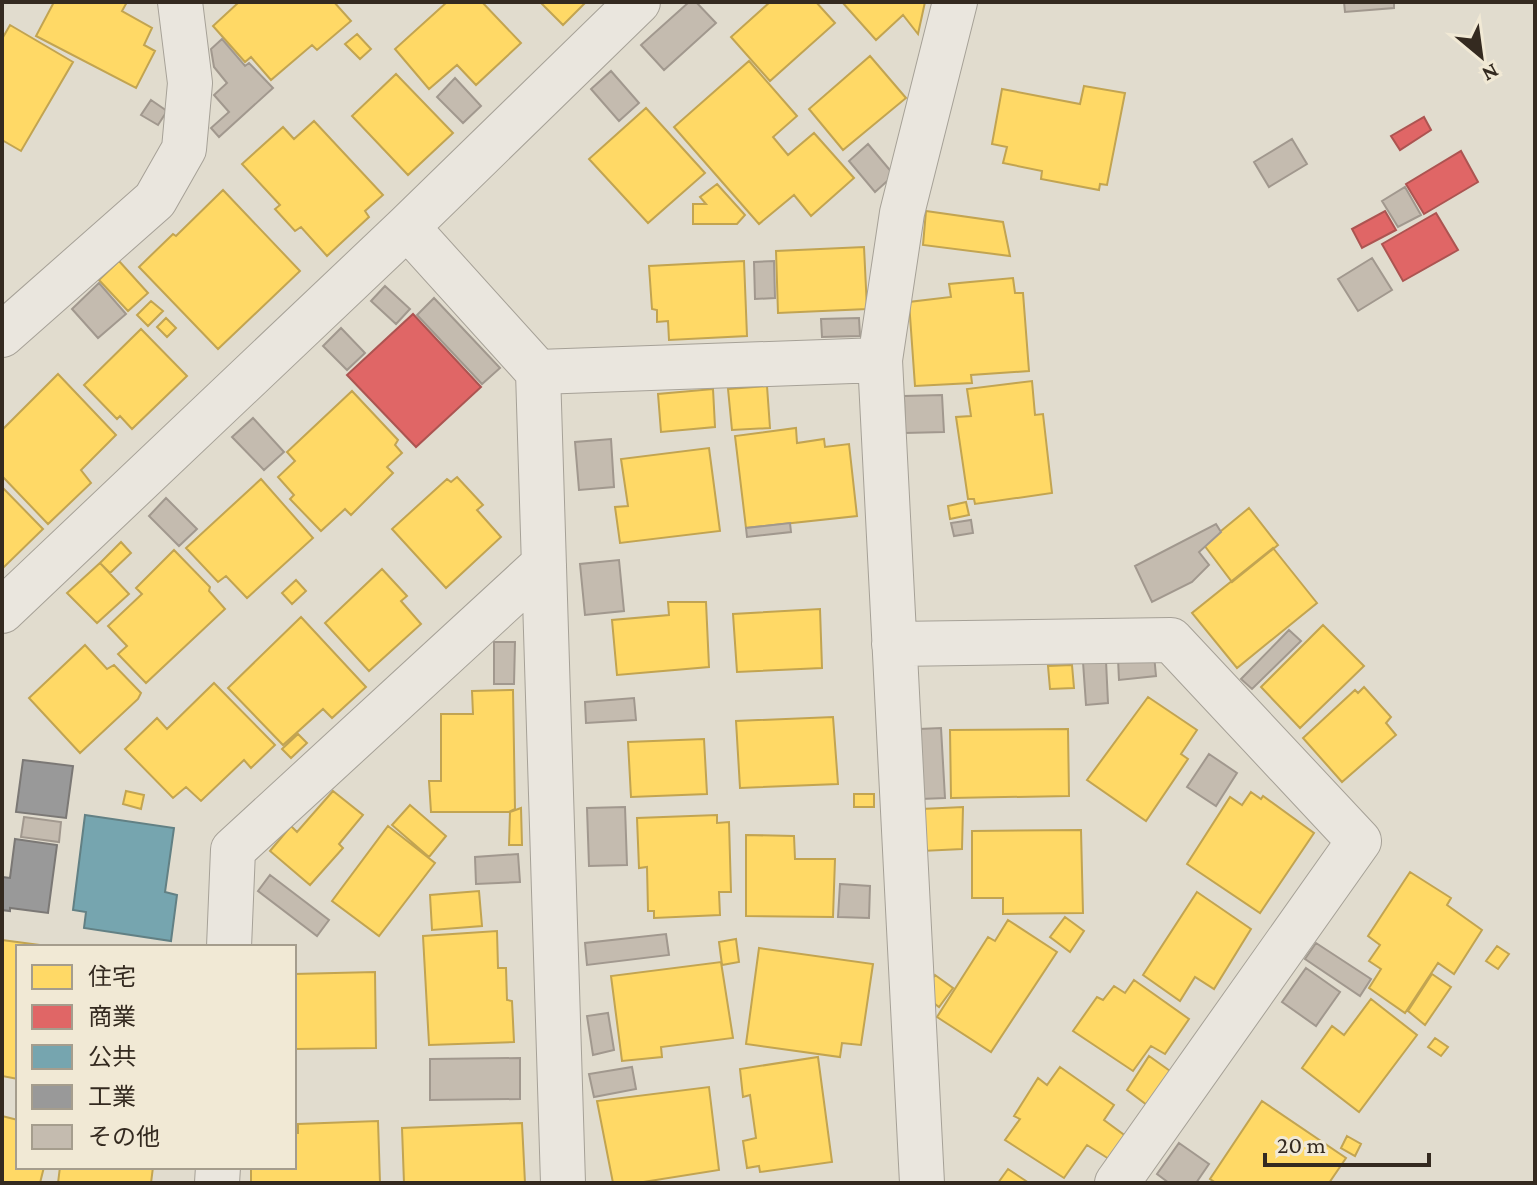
<svg xmlns="http://www.w3.org/2000/svg" width="1537" height="1185" font-family="'Crimson Pro','Noto Sans JP',serif">
<style>
.homes{fill:#ffd966;stroke:#c2a451;stroke-width:2}
.shops{fill:#e06666;stroke:#ac5451;stroke-width:2}
.public{fill:#76a5af;stroke:#628084;stroke-width:2}
.industry{fill:#999;stroke:#7b7875;stroke-width:2}
.building{fill:#c4bbaf;stroke:#a1988e;stroke-width:2}
.lines{fill:none;stroke-linecap:round;stroke-linejoin:round}
.minor-casing{stroke:#a6a197;stroke-width:46}
.minor{stroke:#eae6de;stroke-width:44}
</style>
<rect width="100%" height="100%" fill="#e1dcce"/>
<path class="homes" d="M54 2H127L122 11 152 28 144 45 155 51 136 88 36 36Z
M239 2H334L351 21 317 50 312 45 271 80 251 57 245 62 213 26Z
M447 2H482L521 43 476 85 457 65 429 89 395 49Z
M540 2H586L563 25Z
M770 2H816L835 23 770 81 731 37Z
M842 2H925L918 34 903 15 876 40Z
M10 25 73 62 21 151 2 140V39Z
M357 34 371 49 360 59 345 44Z
M870 56 906 98 843 150 809 109Z
M749 61 797 116 773 137 788 155 814 133 854 178 811 216 794 195 759 224 674 127Z
M396 74 453 133 408 175 352 116Z
M1084 86 1125 93 1107 185 1100 184 1099 190 1041 179 1042 171 1003 163 1007 147 992 144 1002 89 1080 104Z
M646 108 705 173 648 223 589 159Z
M314 121 383 195 365 211 369 217 327 256 301 227 295 231 275 209 280 205 242 164 283 127 294 139Z
M717 184 745 215 737 224H693V204H706L700 197Z
M223 190 300 271 218 349 139 267 173 234 176 236Z
M926 211 1003 222 1010 256 923 245Z
M864 247 867 309 778 313 776 251Z
M119 261 148 293 128 311 99 280Z
M744 261 747 336 669 340 668 321 657 322V310L652 309 649 266Z
M1013 278 1015 293H1023L1029 371 971 375 972 383 915 386 909 302 951 297 949 284Z
M151 301 163 311 148 326 137 315Z
M166 318 176 328 167 337 157 327Z
M141 329 187 376 132 429 120 416 117 419 84 385Z
M58 374 116 435 81 470 91 483 48 524 2 476V430Z
M1032 381 1035 415 1043 414 1052 493 975 504 974 499H968L956 417 971 416 967 389Z
M767 386 770 428 732 430 728 389Z
M713 389 715 427 661 432 658 394Z
M352 391 398 440 395 445 402 453 387 467 393 473 351 515 345 509 321 531 290 499 294 495 278 477 295 461 287 452Z
M796 428 797 443 824 439 825 447 849 444 857 516 746 528 735 436Z
M709 448 720 531 620 543 615 507 628 506 621 459Z
M457 477 483 505 477 510 501 537 446 588 392 529 447 479 451 482Z
M261 479 313 538 247 598 226 576 218 582 186 548Z
M2 487 43 529 2 569Z
M966 502 969 515 950 519 948 506Z
M1249 508 1278 545 1232 582 1204 545Z
M121 542 131 553 110 573 100 563Z
M1273 548 1317 603 1237 668 1192 613Z
M174 550 210 587 209 591 225 609 146 683 118 654 127 646 108 626 142 594 136 588Z
M100 563 129 594 97 623 67 593Z
M382 569 407 596 401 601 421 624 369 671 325 623Z
M296 580 306 591 292 604 282 593Z
M668 602H706L709 667 617 675 612 620 669 615Z
M820 609 822 668 737 672 733 614Z
M301 617 366 687 332 718 323 709 283 745 228 688Z
M1323 625 1364 666 1300 728 1261 687Z
M85 645 107 669 114 665 141 693 138 699 80 753 29 698Z
M1072 665 1074 688 1050 689 1048 666Z
M214 683 275 745 251 768 244 760 201 801 186 787 173 798 125 749 157 718 167 729Z
M1364 687 1391 717 1386 723 1396 735 1342 782 1303 738 1355 690 1358 693Z
M513 690 515 809 509 812H431L429 781H441V714H473L472 691Z
M1148 697 1197 730 1181 754 1188 759 1146 821 1087 780Z
M833 717 838 784 740 788 736 721Z
M1068 729 1069 796 951 798 950 730Z
M298 734 307 743 291 758 282 749Z
M704 739 707 794 631 797 628 742Z
M126 791 144 795 141 809 123 804Z
M333 791 363 815 339 844 343 848 310 885 270 851 291 826 297 832Z
M1251 792 1261 799 1263 796 1314 833 1260 913 1187 864 1230 797 1242 805Z
M854 794H874V807H854Z
M410 805 446 836 429 857 392 825Z
M963 807 962 849 922 851 921 809Z
M521 808 522 845H509L510 812Z
M717 815V823L729 822 731 892H719L720 915 654 918V911H648L647 867 639 868 637 818Z
M388 826 435 863 379 936 332 901Z
M1081 830 1083 913 1003 914V898H972V831Z
M746 835 794 836 795 859H835L833 917 746 916Z
M1410 872 1451 898 1447 905 1482 930 1454 974 1438 963 1405 1013 1369 988 1381 969 1369 961 1380 945 1368 936Z
M479 891 482 926 432 930 430 895Z
M1197 892 1251 929 1214 989 1195 977 1180 1001 1143 975Z
M1065 917 1084 931 1070 952 1050 937Z
M1008 920 1057 952 991 1052 937 1017 988 937 995 941Z
M497 931 498 968H506L507 1000 512 1001 514 1042 429 1045 423 936Z
M736 939 739 962 722 965 719 942Z
M2 940 55 947H18V1079L2 1076Z
M1497 946 1509 954 1498 969 1486 961Z
M759 948 873 964 861 1045 842 1043 840 1057 746 1044Z
M721 962 733 1038 661 1047 662 1057 622 1061 611 976Z
M375 972 376 1048 294 1049V974Z
M1432 974 1451 987 1425 1025 1408 1011Z
M935 975 953 988 939 1007 922 994Z
M1134 980 1189 1019 1165 1054 1151 1046 1133 1071 1073 1031 1097 997 1103 1000 1114 986 1125 993Z
M1371 999 1417 1035 1359 1112 1302 1068 1332 1026 1344 1035Z
M1435 1038 1448 1047 1441 1056 1428 1047Z
M1149 1056 1170 1071 1147 1105 1127 1090Z
M818 1057 832 1162 760 1172 759 1166 747 1168 743 1141 756 1138 750 1095 743 1097 740 1069Z
M1060 1067 1114 1105 1104 1120 1127 1137 1109 1159 1087 1145 1064 1178 1005 1140 1020 1119 1014 1116 1038 1078 1047 1085Z
M709 1087 719 1170 637 1183H613L597 1101Z
M1262 1101 1346 1158 1329 1183H1216L1210 1179Z
M2 1116 18 1120V1167H44L40 1183H2Z
M378 1121 380 1183H251V1167H294V1133H298V1124Z
M522 1123 525 1183H404L402 1128Z
M1347 1136 1361 1144 1355 1156 1341 1148Z
M60 1167H153L151 1183H58Z
M1008 1169 1029 1183H998Z"/>
<path class="shops" d="M1424 117 1431 130 1400 150 1391 136Z
M1461 151 1478 182 1424 214 1406 184Z
M1385 211 1396 230 1362 248 1352 229Z
M1436 213 1458 250 1403 281 1382 244Z
M413 314 481 387 416 447 347 375Z"/>
<path class="public" d="M85 815 174 828 165 892 177 895 171 941 84 928 86 912 73 910Z"/>
<path class="industry" d="M23 760 73 766 66 818 16 812Z
M15 839 57 845 48 913 10 908V911L2 910V877L10 878Z"/>
<path class="building" d="M689 2H696L716 23 664 70 641 45Z
M1344 2H1394V8L1345 12Z
M222 39 245 66 249 63 273 88 219 137 211 128 229 112 214 95 227 83 214 67 211 49Z
M611 71 639 103 619 121 591 89Z
M455 78 481 106 463 123 437 97Z
M151 100 167 111 158 125 141 115Z
M1292 139 1307 164 1269 187 1254 162Z
M868 144 894 175 875 192 849 161Z
M1405 187 1421 215 1398 227 1382 201Z
M1372 258 1392 290 1358 311 1338 279Z
M774 261 775 298 755 299 754 262Z
M99 283 126 314 98 338 72 309Z
M385 286 410 309 396 324 371 301Z
M434 298 500 368 482 384 417 315Z
M859 318 860 336 822 337 821 319Z
M341 328 365 353 347 370 323 346Z
M942 395 944 432 905 433 904 396Z
M253 418 284 452 264 470 232 437Z
M611 439 614 487 579 490 575 442Z
M166 498 197 529 179 546 149 516Z
M971 520 973 533 954 536 951 523Z
M790 523 791 532 747 537 746 528Z
M1216 524 1221 532 1199 552 1209 565 1192 582 1152 602 1135 566Z
M619 560 624 611 585 615 580 564Z
M1289 630 1301 641 1252 689 1241 679Z
M494 642H515L514 684H494Z
M1154 655 1156 676 1119 680 1118 659Z
M1106 661 1108 703 1086 705 1083 662Z
M634 698 636 720 586 723 585 702Z
M941 728 945 798 921 799 919 729Z
M1209 754 1237 773 1216 806 1187 787Z
M625 807 627 865 589 866 587 808Z
M24 817 61 822 59 842 21 837Z
M518 854 520 882 476 884 475 857Z
M270 875 329 920 317 936 258 891Z
M840 884 870 886 869 918 838 917Z
M666 934 669 955 587 965 585 943Z
M1316 943 1371 979 1360 996 1305 959Z
M1306 968 1340 992 1316 1026 1282 1002Z
M608 1013 614 1050 593 1055 587 1016Z
M520 1058V1099L430 1100V1059Z
M632 1067 636 1089 594 1097 589 1074Z
M1179 1143 1209 1164 1196 1183H1169L1157 1174Z"/>
<g class="lines">
<defs>
<path id="minor" d="M407 227 538 372 563 1183
M2 335 155 200 184 149 190 83 180 2
M538 372 880 360
M2 611 407 227 638 2
M894 644 1171 640 1359 841 1117 1183
M229 947 233 850 544 564
M217 1183 218 1167
M922 1183 880 360 902 213 955 2"/>
</defs>
<use href="#minor" class="minor-casing"/>
<use href="#minor" class="minor"/>
</g>
<rect width="1537" height="1185" fill="none" stroke="#342a20" stroke-width="8"/>
<rect x="16" y="945" width="280" height="224" fill="#f1e9d5" stroke="#a59d8d" stroke-width="2"/>
<rect x="32" y="965" width="40" height="24" fill="#ffd966" stroke="#a59d8d" stroke-width="2"/>
<text x="88" y="985" font-size="24" fill="#342a20">住宅</text>
<rect x="32" y="1005" width="40" height="24" fill="#e06666" stroke="#a59d8d" stroke-width="2"/>
<text x="88" y="1025" font-size="24" fill="#342a20">商業</text>
<rect x="32" y="1045" width="40" height="24" fill="#76a5af" stroke="#a59d8d" stroke-width="2"/>
<text x="88" y="1065" font-size="24" fill="#342a20">公共</text>
<rect x="32" y="1085" width="40" height="24" fill="#999999" stroke="#a59d8d" stroke-width="2"/>
<text x="88" y="1105" font-size="24" fill="#342a20">工業</text>
<rect x="32" y="1125" width="40" height="24" fill="#c4bbaf" stroke="#a59d8d" stroke-width="2"/>
<text x="88" y="1145" font-size="24" fill="#342a20">その他</text>
<g transform="translate(1481 56) rotate(151)" stroke="#f1e9d5" stroke-width="6" paint-order="stroke">
<path d="M0-6L14 30L0 20L-14 30Z" fill="#342a20"/>
<text y="-12" font-size="22" font-weight="bold" text-anchor="middle" fill="#342a20">N</text>
</g>
<path d="M1265 1153v12h164v-12" fill="none" stroke="#342a20" stroke-width="4"/>
<text x="1277" y="1153" font-size="24" fill="#342a20" stroke="#f1e9d5" stroke-width="6" paint-order="stroke">20 m</text>
</svg>
